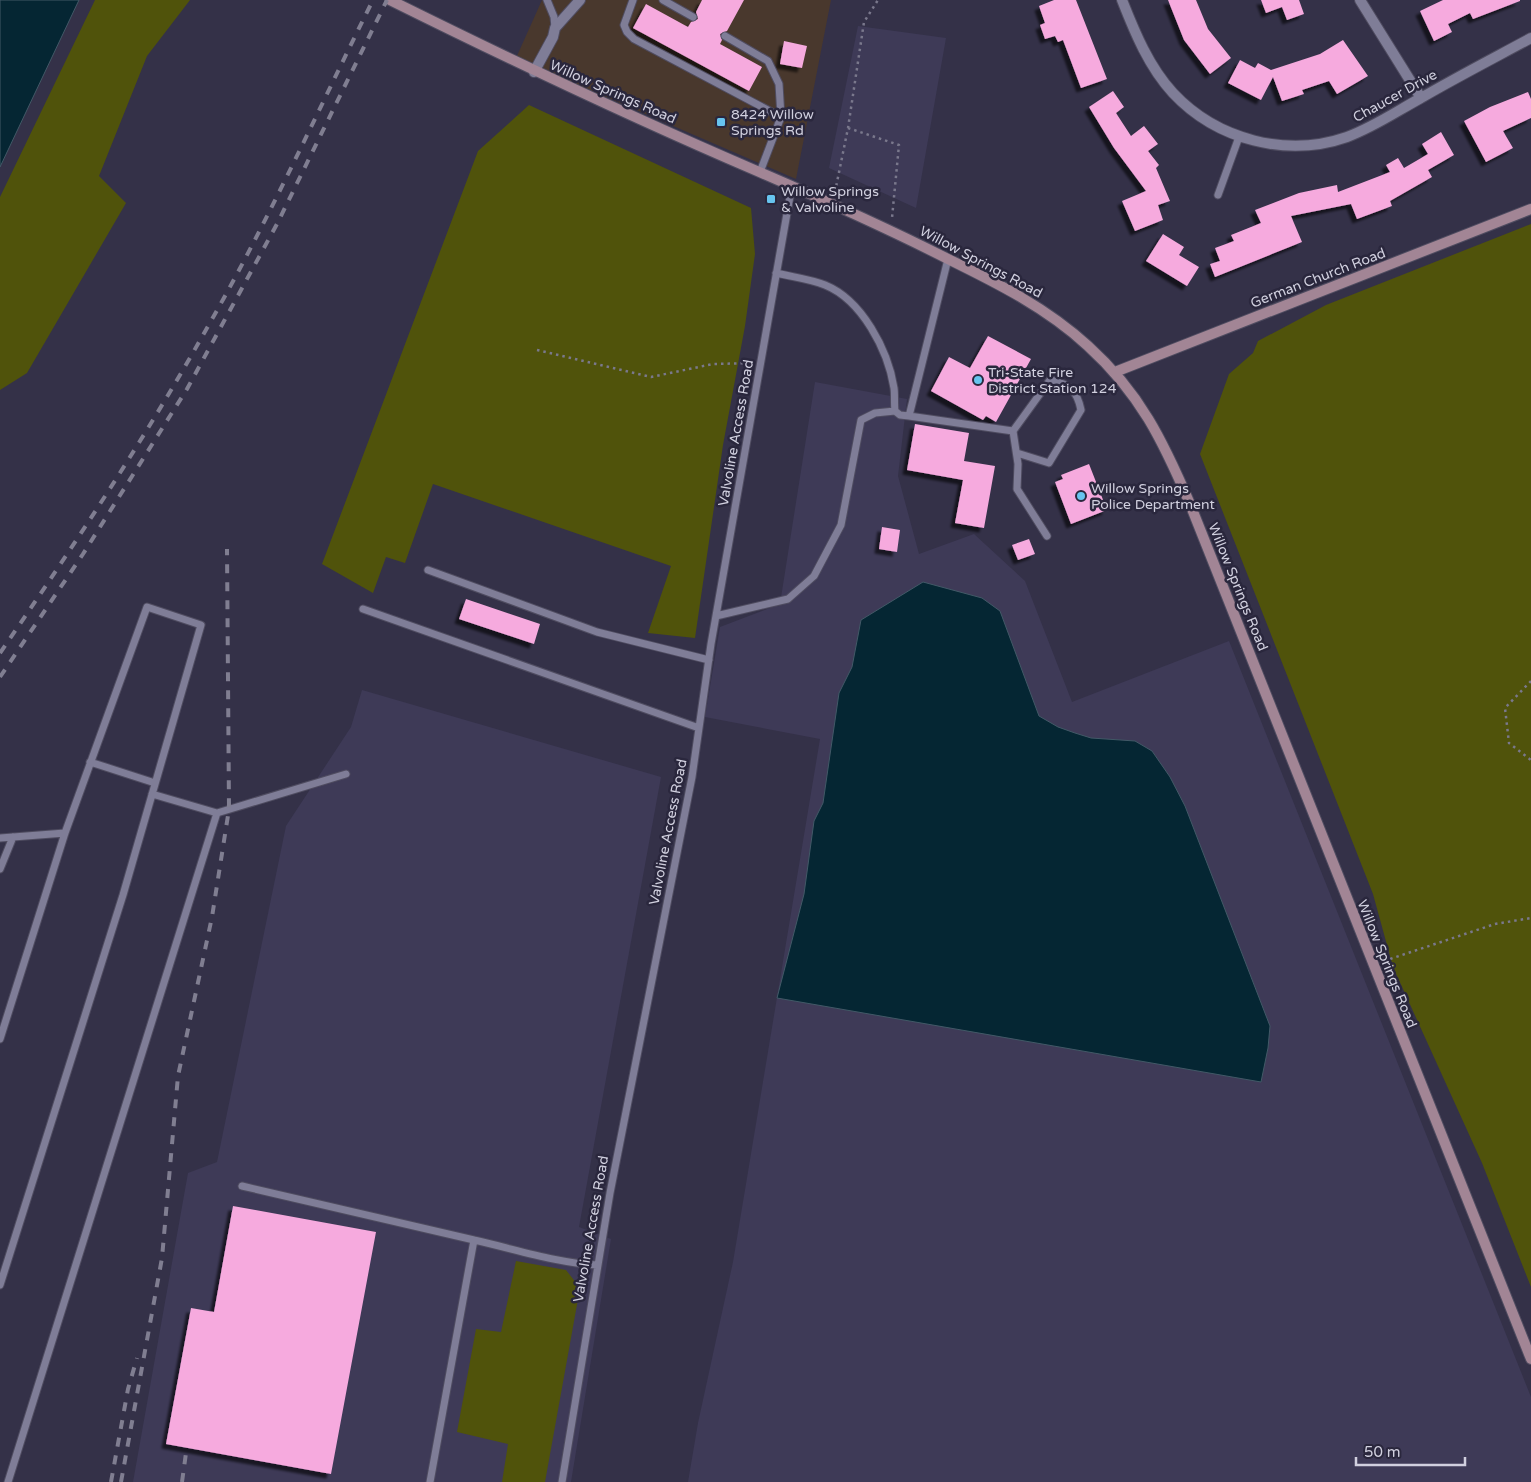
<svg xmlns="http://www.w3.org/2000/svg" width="1531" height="1482" font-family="'Varela Round',sans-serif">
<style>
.commercial{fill:#49382d}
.built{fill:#3e3a57}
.green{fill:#50530b}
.water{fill:#052633;stroke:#425967}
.building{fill:#f6aade;filter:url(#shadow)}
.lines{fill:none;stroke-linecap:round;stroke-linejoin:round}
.lane-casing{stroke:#4f4c60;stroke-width:9}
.street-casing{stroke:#4f4c60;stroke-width:12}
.secondary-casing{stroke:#4f4c60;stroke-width:12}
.path{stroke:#7a788c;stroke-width:2.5;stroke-dasharray:2.5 4;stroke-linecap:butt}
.lane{stroke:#7f7d97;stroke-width:7}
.street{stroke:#7f7d97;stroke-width:10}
.secondary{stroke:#a28595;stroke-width:10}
.rail{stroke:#807e91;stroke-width:4;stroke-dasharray:9 9;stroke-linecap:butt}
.poi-dot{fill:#67c4ef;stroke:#2a273d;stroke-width:2}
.labels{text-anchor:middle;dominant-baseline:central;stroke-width:5;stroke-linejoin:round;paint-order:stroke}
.street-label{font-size:14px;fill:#d1d0df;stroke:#2a273d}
.poi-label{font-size:14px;fill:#d1d0df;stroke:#2a273d;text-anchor:start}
</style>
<defs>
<filter id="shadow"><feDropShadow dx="-4.5" dy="4.5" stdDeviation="1" flood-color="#0009"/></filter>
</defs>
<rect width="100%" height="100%" fill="#343148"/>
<path class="commercial" d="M542 0H831L796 179 516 58Z"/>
<path class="built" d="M858 26 946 38 916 208 829 168Z
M815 382 907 399 898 476 919 554 974 534 1025 581 1072 702 1229 641 1531 1397V1482H688L698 1423 733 1262 820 739 705 717 720 627 780 604Z
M362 690 661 777 579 1227 611 1239 571 1482H133L188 1173 217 1162 286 826 351 727Z"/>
<path class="green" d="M95 0H190L147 56 99 176 126 203 27 373 0 390V197Z
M529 105 751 208 755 254 745 326 723 445 695 638 648 633 671 566 433 484 405 563 386 557 373 593 322 564 478 151Z
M1531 224V1287L1482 1163 1393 967 1373 894 1200 454 1229 374 1253 353 1258 341 1326 305Z
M516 1261 566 1270 580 1288 545 1482H502L508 1444 457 1432 476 1329 501 1332Z"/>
<path class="water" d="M0 0H79L0 167Z
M923 582 982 598 1000 611 1039 716 1058 727 1075 733 1091 738 1135 741 1152 751 1170 777 1185 806 1270 1026 1268 1048 1261 1082 777 998 804 894 814 821 823 803 839 693 852 667 861 620Z"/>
<path class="building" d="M702 0H744L727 31 720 34 722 40 720 44 762 67 749 91 633 28 646 4 688 27 691 22 698 19 696 12Z
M1054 0H1076L1107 79 1081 88 1063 40 1058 42 1055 36 1045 39 1040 25 1045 23 1039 6Z
M1168 0H1196L1208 29 1231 58 1210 74 1184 40Z
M1261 0H1299L1304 14 1287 20 1282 7 1266 13Z
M1443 0H1520V1L1473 19 1470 13 1448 24 1452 32 1434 41 1420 11Z
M1343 40 1368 76 1337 94 1329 81 1302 90 1304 94 1282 101 1273 77 1261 100 1228 83 1240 60 1255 68 1258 63 1271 70 1320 54Z
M784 41 807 46 802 68 780 64Z
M1113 91 1124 107 1116 113 1131 136 1144 126 1158 144 1148 151 1159 165 1156 168 1170 201 1158 205 1163 220 1135 231 1122 201 1146 191 1114 148 1089 107Z
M1528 92 1531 99V118L1503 131 1513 148 1486 162 1464 121 1490 107Z
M1441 132 1454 155 1428 170 1432 177 1390 201 1392 206 1357 219 1351 204 1291 216 1302 242 1215 277 1210 264 1220 261 1215 248 1234 241 1231 235 1261 223 1255 210 1299 193 1337 185 1338 192 1390 172 1386 165 1398 158 1404 168 1428 154 1422 144Z
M1163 234 1184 247 1179 255 1199 267 1187 286 1146 261Z
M988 336 1031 359 996 422 986 416 983 420 931 391 949 357 970 368Z
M915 424 969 433 964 461 995 466 984 528 955 523 963 480 907 470Z
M1089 464 1107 510 1071 524 1055 482 1063 479 1061 475Z
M882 527 900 530 897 552 879 549Z
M1029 539 1035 554 1018 560 1012 545Z
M466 599 540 624 534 644 459 619Z
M233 1206 376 1232 331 1474 166 1444 191 1308 214 1312Z"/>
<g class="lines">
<defs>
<path id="lane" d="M547 0 554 17 555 28
M633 0 624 25 627 32 634 39 781 117
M663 0 693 17
M725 36 768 61 779 84 781 117 760 172
M1218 195 1239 137
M948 259 909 416 1013 431 1018 464 1017 489 1047 536
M776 273C792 277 810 279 825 285 862 300 888 350 894 388 895 395 894 403 895 411L900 415 909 416
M1013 431 1050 380C1069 384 1077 390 1081 410L1049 463 1017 453
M428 570 597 632 709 660
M363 609 699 728
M716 616 788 599 814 576 841 525 861 420 875 413 895 411
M90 762 155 783
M152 794 217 813 346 774
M0 838 65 833
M0 869 13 837
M0 1039 65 833 147 607 201 625 123 895 0 1285
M242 1186 474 1240 430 1482
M474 1240C515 1249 556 1263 597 1265
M8 1482 217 813
M562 1482 610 1193 692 777 711 644 792 185"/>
<path id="street" d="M1122 0C1135 33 1149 67 1173 93 1217 140 1287 158 1347 137 1374 127 1397 111 1421 98 1457 77 1494 58 1531 38
M1360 0 1421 98
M534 72 553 37 555 28 580 0"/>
<path id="secondary" d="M390 0C511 60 633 118 757 171 822 199 885 227 948 259 997 283 1047 308 1088 346 1140 393 1163 441 1190 504L1531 1359
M1115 372 1531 209"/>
</defs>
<use href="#lane" class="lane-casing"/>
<use href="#street" class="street-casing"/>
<use href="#secondary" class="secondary-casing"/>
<path class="path" d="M848 128 899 145 892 218
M835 192 848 128 864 22 878 0
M537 350 651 377 713 364 752 363
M1531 681 1505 708 1509 743 1531 760
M1384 961 1495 924 1531 918"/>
<use href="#lane" class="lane"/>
<use href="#street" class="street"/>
<use href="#secondary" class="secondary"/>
<path class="rail" d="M0 653C73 547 144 440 207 328 268 222 318 110 373 0
M0 677 83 554 187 389 277 224 387 0
M111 1482 128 1389 137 1358
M121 1482 162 1258 178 1076 212 917 229 809 227 549
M182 1482 186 1453"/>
</g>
<g class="poi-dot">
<rect x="716" y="117" width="10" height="10" rx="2.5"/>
<rect x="766" y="194" width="10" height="10" rx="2.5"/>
<circle cx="978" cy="380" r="5"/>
<circle cx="1081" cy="496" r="5"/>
</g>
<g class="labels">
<g class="street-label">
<text transform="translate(613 92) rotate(24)">Willow Springs Road</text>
<text transform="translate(1395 96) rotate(-29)">Chaucer Drive</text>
<text transform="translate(981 262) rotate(28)">Willow Springs Road</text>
<text transform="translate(1318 278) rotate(-21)">German Church Road</text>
<text transform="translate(736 433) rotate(-80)">Valvoline Access Road</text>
<text transform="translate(1238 587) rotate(68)">Willow Springs Road</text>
<text transform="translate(668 832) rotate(-79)">Valvoline Access Road</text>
<text transform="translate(1387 964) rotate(68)">Willow Springs Road</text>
<text transform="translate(591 1229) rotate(-80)">Valvoline Access Road</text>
</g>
<g class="poi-label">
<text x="731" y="114">8424 Willow<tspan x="731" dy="16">Springs Rd</tspan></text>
<text x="781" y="191">Willow Springs<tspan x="781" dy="16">&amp; Valvoline</tspan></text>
<text x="988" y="372">Tri-State Fire<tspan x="988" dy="16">District Station 124</tspan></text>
<text x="1091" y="488">Willow Springs<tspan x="1091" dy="16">Police Department</tspan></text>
</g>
</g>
<path d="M1356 1457v8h109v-8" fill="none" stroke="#d1d0df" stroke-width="2.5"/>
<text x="1364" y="1457" font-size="15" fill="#d1d0df" stroke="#2a273d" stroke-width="4" paint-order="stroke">50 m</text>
</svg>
